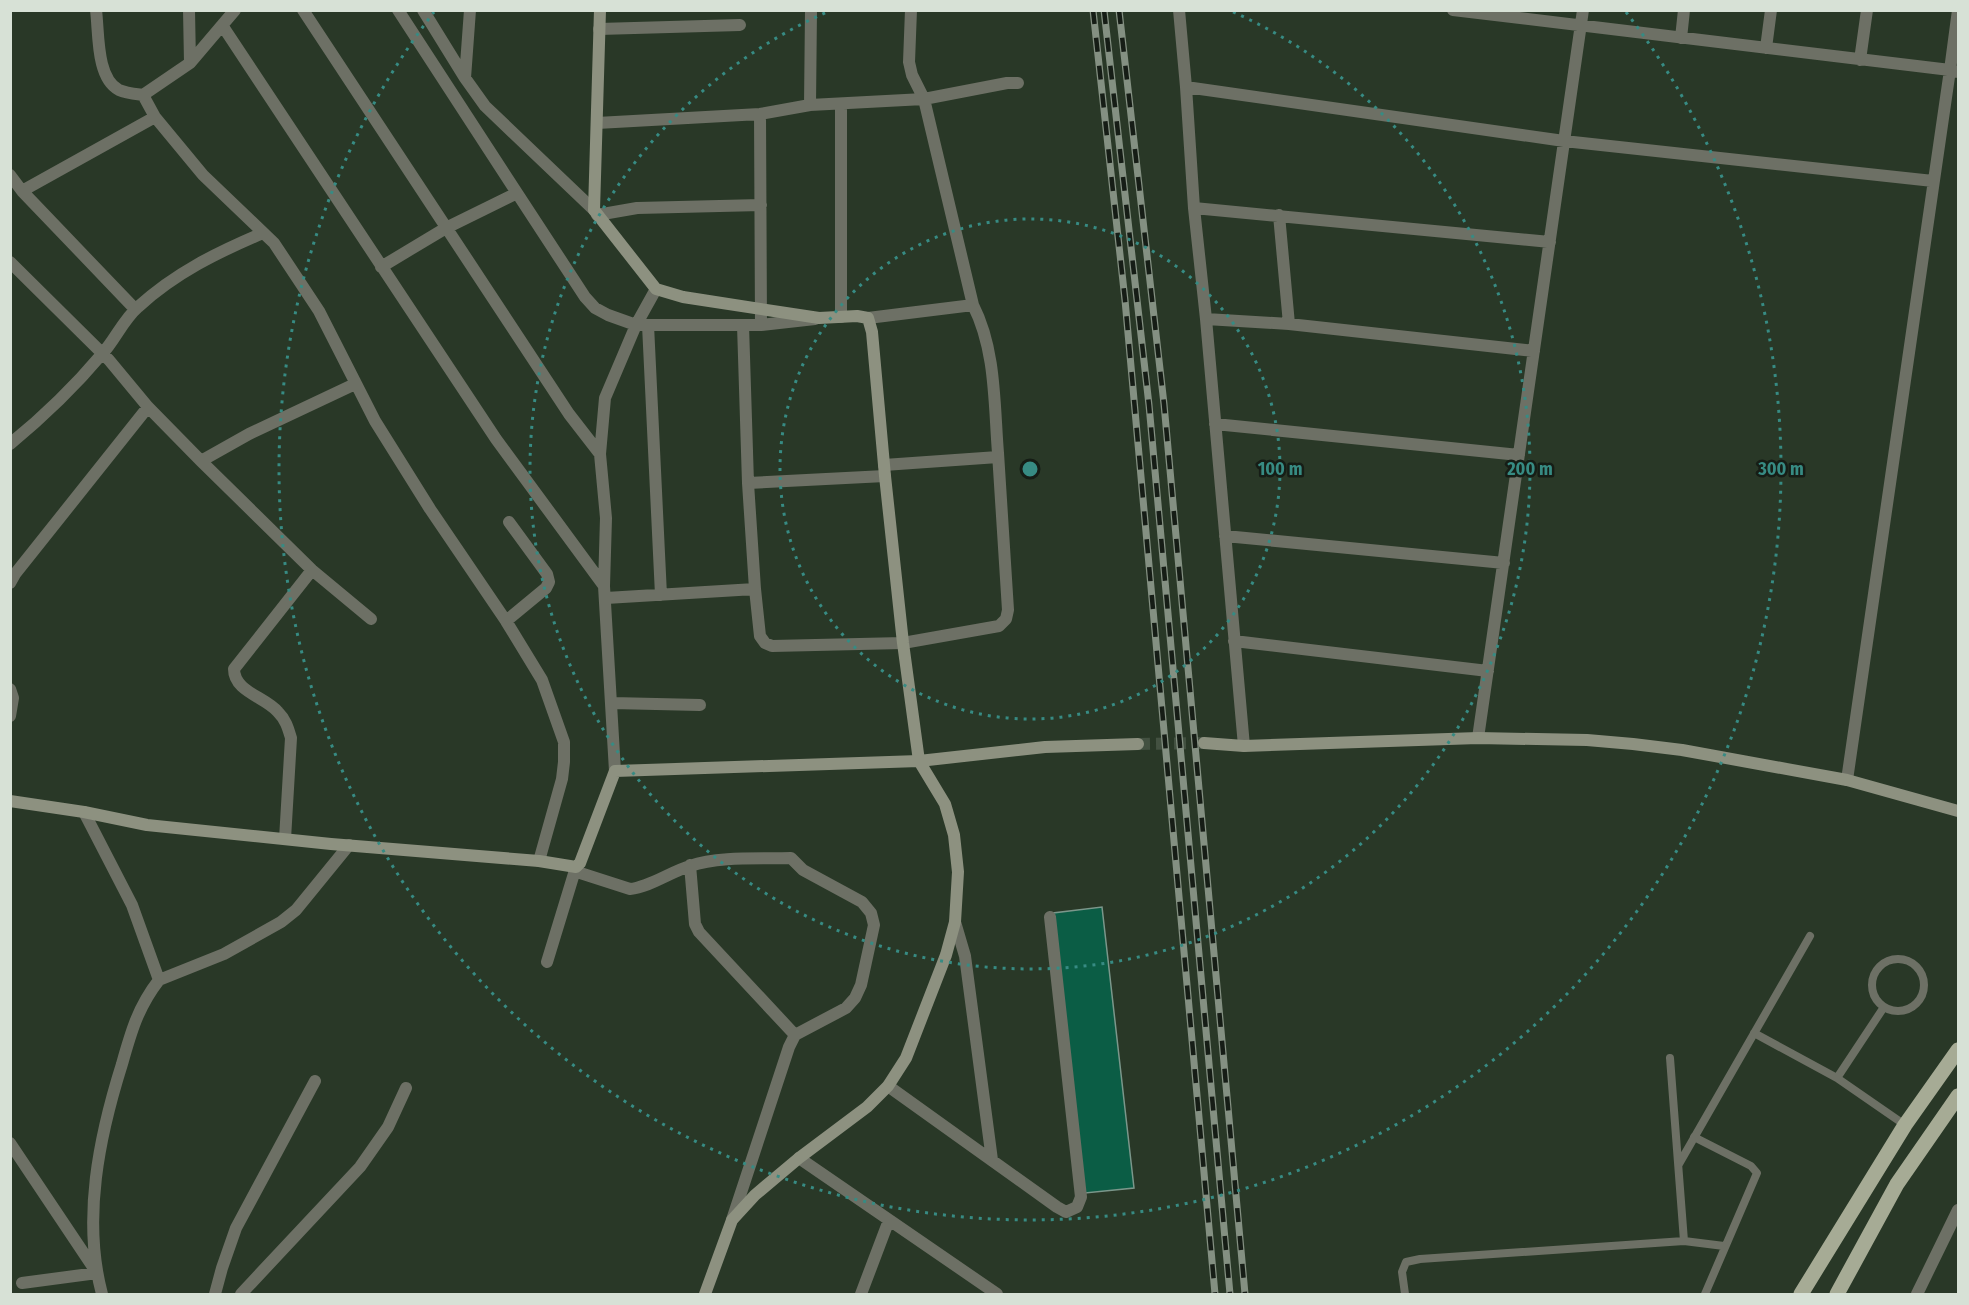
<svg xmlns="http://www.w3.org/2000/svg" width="1969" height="1305" font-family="'Fira Sans Condensed',sans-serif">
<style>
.building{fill:#0b5d45;stroke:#7b978b;stroke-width:1.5}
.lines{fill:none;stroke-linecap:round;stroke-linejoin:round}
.secondary-tunnel{stroke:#435141;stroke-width:12;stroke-dasharray:12 6;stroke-linecap:butt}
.lane{stroke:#6d7065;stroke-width:8}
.street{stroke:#6d7065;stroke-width:12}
.secondary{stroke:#8d9180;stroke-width:12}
.primary{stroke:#a6ab95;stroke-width:15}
.rail-casing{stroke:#849082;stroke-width:7}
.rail{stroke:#161d16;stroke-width:4.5;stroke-dasharray:14;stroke-linecap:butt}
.ring{fill:none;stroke:#378b83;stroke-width:3;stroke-dasharray:3 6}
.centre{fill:#378b83;stroke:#161d16;stroke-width:3}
.ring-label{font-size:18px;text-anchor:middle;font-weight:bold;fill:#378b83;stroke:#161d16;stroke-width:5;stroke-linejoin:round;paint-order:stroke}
</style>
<rect width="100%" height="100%" fill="#293827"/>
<path class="building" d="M1102 907 1134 1188 1085 1193 1053 913Z"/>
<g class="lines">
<path class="secondary-tunnel" d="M1138 744 1204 743"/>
<path class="lane" d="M1872 985a26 26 0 1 1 52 0a26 26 0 1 1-52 0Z
M1754 1033 1837 1078 1905 1125
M1670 1058 1684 1241
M1837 1078 1884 1007
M1694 1137 1751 1166 1757 1173 1705 1294
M1679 1164 1810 936
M1405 1294 1402 1272 1406 1262 1420 1259 1684 1241 1724 1246"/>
<path class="street" d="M96 10C99 33 96 78 119 90 126 93 136 94 143 95L190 63 235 10
M189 10 190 63
M303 10 569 414 600 454
M398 10 517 193
M423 10 465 78 485 106 594 210
M1179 10 1186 87 1564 141 1933 181
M1453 10 1950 70 1958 10
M222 25 496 439 604 586
M599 29 740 25
M1681 38 1684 10
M1766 48 1771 10
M1860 60 1867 10
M465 78 470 10
M1186 87 1194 208 1206 319 1244 746
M143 95 155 117
M810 105 811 10
M760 114 761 325
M597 123 760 114 810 105 924 99 1007 83H1018
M10 175 22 191 135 309
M22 191 155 117 203 175 274 243 319 311 375 421 430 509 506 621 542 680 564 742V762L562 779 539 861
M1194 208 1550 242
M597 215 637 208 761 205
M1279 215 1289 324
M10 262 109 360 148 407 201 461 312 570 371 619
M381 267 446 228 517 193 585 297 595 308 608 315 636 325H761L815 319
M841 317V104
M868 318 973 305
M1206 319 1289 324 1534 351
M648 325 661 595
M743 325 748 483 755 589 760 636 765 643 772 646 903 643 999 626 1006 619 1008 610C1005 557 1001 505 998 453 994 404 996 350 973 305L924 99 912 75 909 62 911 10
M1215 424 1519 455
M10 444C43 417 75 386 102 354 115 340 123 320 138 307 175 273 218 252 263 233
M201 461 249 434 355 384
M884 465 998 457
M748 483 885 476
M1225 536 1504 563
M10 583 15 574 148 407
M606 598 755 589
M506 621 546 588 549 582 547 574 509 522
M1234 641 1488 671
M10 689 13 698 10 716
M612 703 700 705
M1478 738 1583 10
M615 771 604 586 606 518 600 454 605 398 636 325 656 289
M1847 780 1950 70 1958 72
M84 812 132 905 159 980 224 954 281 922 296 910 349 845
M285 839 291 738C288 728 286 720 278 712 266 697 234 692 234 669L312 570
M690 865 695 924 699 932 795 1035
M574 871 630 889C650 887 670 872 690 866 719 856 760 859 791 858L803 870 862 902 871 913 874 925 861 985 855 998 846 1008 795 1035 789 1047 732 1220
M955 922 965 956 992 1160
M547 962 576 867
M888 1086 1057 1207 1066 1212 1077 1207 1081 1197 1050 917
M10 1143 97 1273 22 1283
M799 1158 997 1294
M102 1294C82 1219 99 1137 122 1064 131 1032 138 1007 159 980
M215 1294 222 1268 236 1228 315 1081
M241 1294 360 1167 388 1127 406 1088
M861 1294 889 1220
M1917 1294 1958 1210"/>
<path class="secondary" d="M600 10 594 210 656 289 683 297 819 318 857 316 868 318 872 332 885 476 903 643 919 761 945 804 954 835 958 872 955 922 946 955 906 1058 888 1086 867 1107 799 1158 755 1195 732 1220 705 1294
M1204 743 1244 746 1478 738 1587 740 1633 744 1682 750 1847 780 1958 811
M10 801 84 812 147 825 331 844 539 861 576 867 580 863 615 771 919 761 1045 747 1138 744"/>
<path class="primary" d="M1801 1294 1905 1125 1958 1050
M1837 1294 1897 1184 1958 1096"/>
<defs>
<path id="rail" d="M1093 10 1125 300 1215 1294
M1104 10 1149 405 1230 1294
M1119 10 1164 404 1245 1294"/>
</defs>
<use href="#rail" class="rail-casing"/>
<use href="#rail" class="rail"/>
</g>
<g class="ring">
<circle cx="1030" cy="469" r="250"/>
<path d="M1233 12A500 500 0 1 1 827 12"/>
<path d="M1626 12A751 751 0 1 1 434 12"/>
</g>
<circle cx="1030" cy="469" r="9" class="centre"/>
<g class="ring-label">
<text x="1280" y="475">100 m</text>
<text x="1530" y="475">200 m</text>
<text x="1781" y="475">300 m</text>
</g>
<rect width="1969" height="1305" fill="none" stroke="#d7e1d6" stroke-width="24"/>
</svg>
